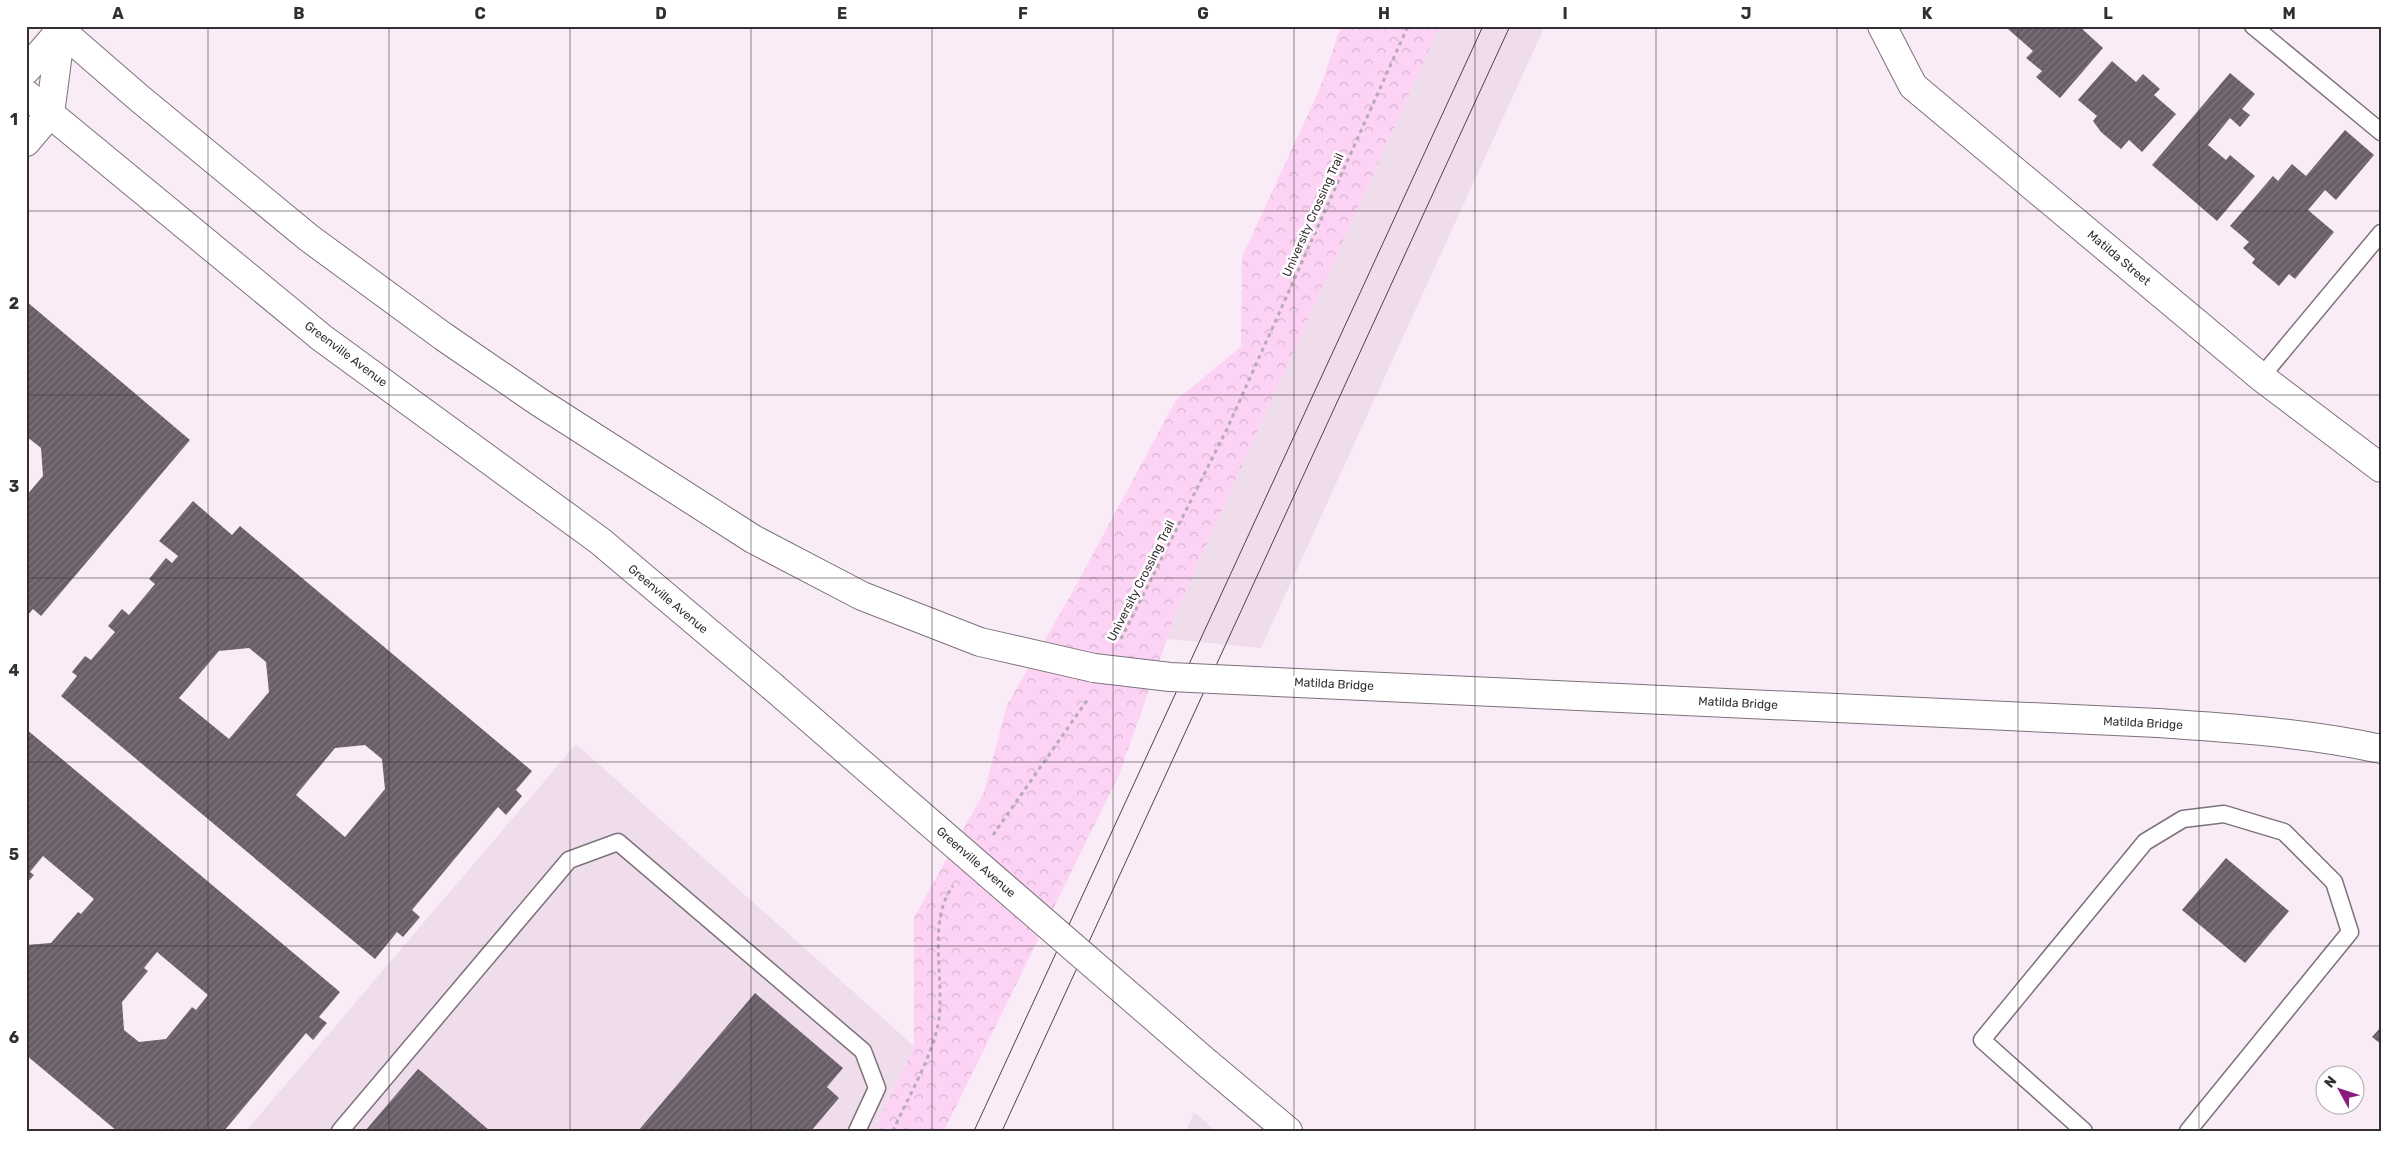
<svg xmlns="http://www.w3.org/2000/svg" width="2407" height="1157" font-family="Rubik,sans-serif">
  <style>
    .built { fill: #f0ddec }
    .park { fill: url(#park-crowns) }
    .building { fill: url(#building-hatch); fill-rule: evenodd }
    .lines { fill: none; stroke-linecap: round; stroke-linejoin: round }
    .service-casing { stroke: #7d727b; stroke-width: 19 }
    .minor-casing { stroke: #7d727b; stroke-width: 30 }
    .tertiary-casing { stroke: #7d727b; stroke-width: 30 }
    .secondary-casing { stroke: #7d727b; stroke-width: 30 }
    .path { stroke: #b6acb4; stroke-width: 3; stroke-dasharray: 4 4; stroke-linecap: butt }
    .service { stroke: #fff; stroke-width: 16 }
    .minor { stroke: #fff; stroke-width: 28 }
    .tertiary { stroke: #fff; stroke-width: 28 }
    .secondary { stroke: #fff; stroke-width: 28 }
    .tram { stroke: #4b454a; stroke-width: 1 }
    .secondary-bridge-casing { stroke: #7d727b; stroke-width: 30; stroke-linecap: butt }
    .secondary-bridge { stroke: #fff; stroke-width: 28 }
    .grid { fill: none; stroke: #332e32; stroke-width: 1; stroke-opacity: 0.55 }
    .labels { text-anchor: middle; dominant-baseline: central; stroke-width: 5; stroke-linejoin: round; paint-order: stroke }
    .street-label { font-size: 12px; fill: #332e32; stroke: #fff }
    .neatline { fill: none; stroke: #332e32; stroke-width: 2 }
    .grid-label { font-size: 16px; text-anchor: middle; font-weight: bold; fill: #332e32 }
  </style>
  <defs>
    <pattern id="park-crowns" width="20" height="18" patternUnits="userSpaceOnUse" patternTransform="scale(1.25)"><rect width="20" height="18" fill="#fcd3f4"/><path d="M2 6a3 3 0 1 1 6 0M12 15a3 3 0 1 1 6 0" fill="none" stroke="#d8b5d2"/></pattern>
    <pattern id="building-hatch" width="6" height="6" patternUnits="userSpaceOnUse" patternTransform="scale(1.25)"><rect width="6" height="6" fill="#695e67"/><path d="M-1 1l2-2M0 6l6-6M5 7l2-2" fill="none" stroke="#7f767e"/></pattern>
  </defs>
  <rect width="100%" height="100%" fill="#f9ecf6"/>
  <g class="built">
    <polygon points="1440,26 1545,26 1261,648 1167,639 1178,608"/>
    <polygon points="576,744 914,1046 874,1131 246,1131"/>
    <polygon points="1194,1112 1216,1131 1186,1131"/>
  </g>
  <polygon class="park" points="1341,26 1440,26 1178,608 1119,775 944,1131 874,1131 914,1046 914,918 984,792 1007,705 1073,591 1176,400 1241,347 1242,257 1320,88"/>
  <g class="building">
    <polygon points="2011,26 2079,26 2103,48 2060,98 2036,77 2042,71 2026,58 2033,51 2008,29"/>
    <polygon points="2112,61 2136,82 2143,74 2160,89 2154,95 2176,114 2142,152 2129,140 2121,149 2101,132 2093,121 2097,116 2078,100"/>
    <polygon points="2230,73 2255,94 2242,109 2250,115 2240,127 2230,118 2208,145 2226,160 2230,155 2255,176 2217,221 2152,165"/>
    <polygon points="2345,130 2374,155 2336,200 2325,190 2308,210 2334,232 2295,279 2289,274 2279,286 2252,263 2255,259 2243,248 2249,242 2230,226 2273,176 2278,181 2292,164 2306,176"/>
    <polygon points="26,301 190,440 41,616 33,609 26,617 26,496 43,476 41,448 26,436"/>
    <path d="M193,501L232,535L240,526L532,771L516,790L522,796L506,815L498,807L412,910L420,917L403,937L397,932L375,959L61,696L77,676L72,672L85,656L91,660L115,632L108,626L122,609L129,615L155,584L149,579L166,558L172,563L178,556L159,541ZM249,648L266,662L269,692L229,739L179,698L219,651ZM365,745L382,759L385,789L345,837L296,795L335,748Z"/>
    <path d="M26,729L340,992L319,1017L327,1023L313,1040L306,1033L224,1131H117L26,1055V945L51,943L78,912L81,914L94,899L43,856L30,872L34,875L26,884ZM157,952L208,995L196,1010L192,1007L166,1039L139,1042L124,1030L122,1002L148,971L144,968Z"/>
    <polygon points="2226,858 2289,911 2245,963 2182,910"/>
    <polygon points="755,993 843,1068 827,1087 839,1098 811,1131 638,1131"/>
    <polygon points="2381,1027 2381,1044 2372,1037"/>
    <polygon points="418,1069 422,1072 490,1131 365,1131"/>
  </g>
  <g class="lines">
    <defs>
      <g id="service">
        <polyline points="2253,26 2381,132"/>
        <polyline points="2261,377 2381,233"/>
        <polyline points="340,1131 569,860 618,842 863,1051 877,1088 857,1131"/>
        <polyline points="2084,1131 1982,1040 2145,842 2183,819 2224,814 2284,832 2334,882 2350,932 2188,1131"/>
      </g>
      <polyline id="minor" points="1882,26 1913,86 2261,377 2381,468"/>
      <g id="tertiary">
        <polyline points="26,70 61,30"/>
        <polyline points="26,142 50,114 61,30"/>
      </g>
      <g id="secondary">
        <polyline points="56,26 139,98 309,238 444,337 539,402 753,539 862,596 980,642 1094,668"/>
        <polyline points="26,94 322,338 600,541 772,686"/>
        <path d="M2158,723C2233,728 2307,733 2381,749"/>
        <polyline points="1207,1063 1288,1131"/>
      </g>
    </defs>
    <use href="#service" class="service-casing"/>
    <use href="#minor" class="minor-casing"/>
    <use href="#tertiary" class="tertiary-casing"/>
    <use href="#secondary" class="secondary-casing"/>
    <g class="path">
      <polyline points="1121,639 1227,429 1408,26"/>
      <polyline points="993,835 1088,699"/>
      <path d="M893,1131C908,1097 930,1061 938,1025C946,983 926,921 953,886"/>
    </g>
    <use href="#service" class="service"/>
    <use href="#minor" class="minor"/>
    <use href="#tertiary" class="tertiary"/>
    <use href="#secondary" class="secondary"/>
    <g class="tram">
      <polyline points="974,1131 1483,26"/>
      <polyline points="1002,1131 1510,26"/>
    </g>
    <defs>
      <g id="secondary-bridge">
        <polyline points="1094,668 1170,677 2158,723"/>
        <polyline points="772,686 1207,1063"/>
      </g>
    </defs>
    <use href="#secondary-bridge" class="secondary-bridge-casing"/>
    <use href="#secondary-bridge" class="secondary-bridge"/>
  </g>
  <path class="grid" d="M208,26V1131M389,26V1131M570,26V1131M751,26V1131M932,26V1131M1113,26V1131M1294,26V1131M1475,26V1131M1656,26V1131M1837,26V1131M2018,26V1131M2199,26V1131M26,211H2381M26,395H2381M26,578H2381M26,762H2381M26,946H2381"/>
  <g class="labels">
    <g class="street-label">
      <text transform="translate(1313 215) rotate(-66)">University Crossing Trail</text>
      <text transform="translate(2119 258) rotate(40)">Matilda Street</text>
      <text transform="translate(346 354) rotate(37)">Greenville Avenue</text>
      <text transform="translate(1141 581) rotate(-63)">University Crossing Trail</text>
      <text transform="translate(668 599) rotate(40)">Greenville Avenue</text>
      <text transform="translate(1334 684) rotate(3)">Matilda Bridge</text>
      <text transform="translate(1738 703) rotate(3)">Matilda Bridge</text>
      <text transform="translate(2143 723) rotate(3)">Matilda Bridge</text>
      <text transform="translate(976 862) rotate(41)">Greenville Avenue</text>
    </g>
  </g>
  <rect width="2407" height="1157" fill="none" stroke="#ffffff" stroke-width="55"/>
  <g transform="translate(2340 1090) rotate(310)"><circle r="24" fill="#ffffff" stroke="#adabad"/>
  <path d="M0-4L9 19L0 12L-9 19Z" fill="#8b1c7f"/>
  <text y="-8" font-size="14" font-weight="bold" text-anchor="middle" fill="#332e32">N</text>
  </g>
  <rect x="28" y="28" width="2352" height="1102" class="neatline"/>
  <g class="grid-label">
    <text x="118" y="19">A</text>
    <text x="299" y="19">B</text>
    <text x="480" y="19">C</text>
    <text x="661" y="19">D</text>
    <text x="842" y="19">E</text>
    <text x="1023" y="19">F</text>
    <text x="1203" y="19">G</text>
    <text x="1384" y="19">H</text>
    <text x="1565" y="19">I</text>
    <text x="1746" y="19">J</text>
    <text x="1927" y="19">K</text>
    <text x="2108" y="19">L</text>
    <text x="2289" y="19">M</text>
    <text x="14" y="125">1</text>
    <text x="14" y="309">2</text>
    <text x="14" y="492">3</text>
    <text x="14" y="676">4</text>
    <text x="14" y="860">5</text>
    <text x="14" y="1043">6</text>
  </g>
</svg>
